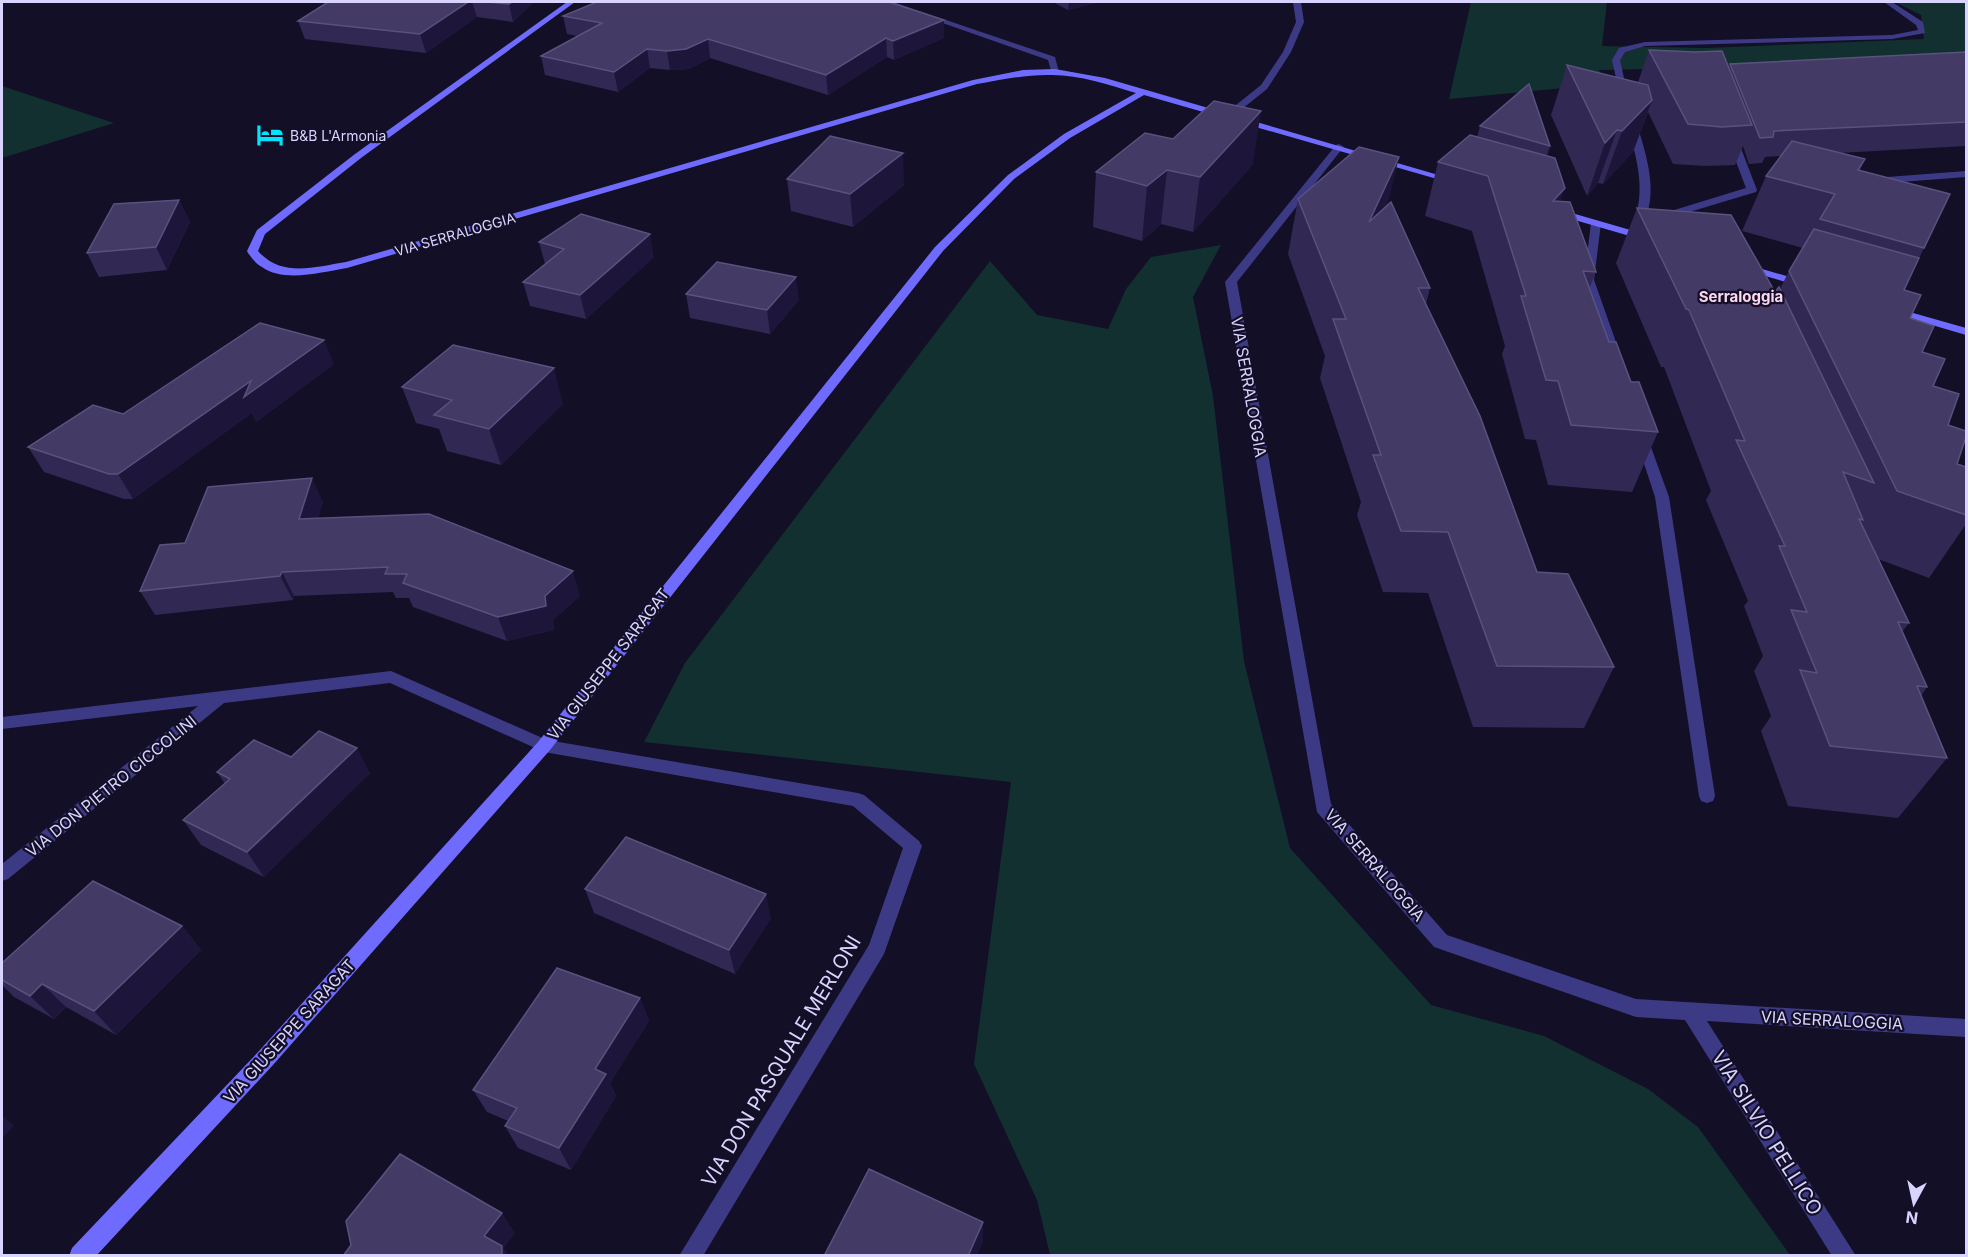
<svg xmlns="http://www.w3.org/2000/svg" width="1968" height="1257" font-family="Inter,sans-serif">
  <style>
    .green { fill: #12302f }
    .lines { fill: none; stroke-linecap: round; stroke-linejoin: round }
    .street { fill: #3d3a85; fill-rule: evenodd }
    .secondary { fill: #6f6bff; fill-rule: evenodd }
    .wall { fill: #312854 }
    .shaded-wall { fill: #1d163a }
    .building { fill: #433a66; stroke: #5a527e; stroke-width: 1.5 }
    .labels { text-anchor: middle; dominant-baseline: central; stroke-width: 4.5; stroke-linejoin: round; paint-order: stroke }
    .far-poi-label { font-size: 14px; fill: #d9d4ff; stroke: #130f26; text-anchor: start }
    .far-street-label { font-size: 14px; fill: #d9d4ff; stroke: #130f26 }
    .far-neighbourhood-label { font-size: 15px; font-weight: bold; fill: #ffd6f0; stroke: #130f26 }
    .street-label { font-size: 16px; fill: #d9d4ff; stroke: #130f26 }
    .near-street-label { font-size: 20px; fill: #d9d4ff; stroke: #130f26 }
  </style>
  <rect width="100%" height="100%" fill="#130f26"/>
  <g class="green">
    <polygon points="1471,2 1607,2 1602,46 1706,48 1924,39 1921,15 1895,2 1966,2 1966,63 1599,70 1606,84 1449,99"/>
    <polygon points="2,86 114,123 2,158"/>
    <polygon points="1221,245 1193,297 1213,396 1244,661 1290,848 1431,1005 1544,1036 1648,1089 1698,1127 1790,1255 1050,1255 1037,1200 974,1064 1011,782 644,742 685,663 990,261 1037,315 1108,329 1126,289 1151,257"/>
  </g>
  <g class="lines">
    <g class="street">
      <polygon points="883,2 893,2 1055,57 1059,72 1052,74 1048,60"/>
      <polygon points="1293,2 1301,2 1304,22 1291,52 1267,89 1232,117 1226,117 1226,113 1261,85 1283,52 1296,22"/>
      <polygon points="1884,2 1892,2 1923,22 1925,33 1892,39 1645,46 1625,52 1620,60 1628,96 1624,99 1620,96 1612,60 1619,48 1645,42 1892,35 1918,30 1916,25"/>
      <path d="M1632,121L1637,124C1647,158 1660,195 1641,228L1637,229L1632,226C1647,192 1637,159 1627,124Z"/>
      <polygon points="1732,135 1737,138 1757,190 1756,192 1666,219 1658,219 1658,215 1746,188 1727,138"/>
      <polygon points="1339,144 1344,147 1342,149 1237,282 1331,804 1447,935 1636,999 1966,1019 1966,1037 1707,1021 1856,1256 1832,1256 1685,1020 1636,1017 1434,947 1317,812 1225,282 1336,145"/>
      <polygon points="1966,171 1966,177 1874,184 1869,181 1874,178"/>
      <polygon points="1596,220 1601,223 1594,280 1622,359 1616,363 1610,359 1584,280 1591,223"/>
      <polygon points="1641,432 1647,436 1669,497 1715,796 1713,801 1707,803 1701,801 1699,796 1655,497 1635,436"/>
      <polygon points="391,671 547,740 858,793 864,795 919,841 922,846 884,954 703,1256 679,1256 869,945 903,848 853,806 544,752 390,683 224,703 8,879 2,881 2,864 198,706 2,729 2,717"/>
    </g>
    <g class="secondary">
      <path d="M567,2H575L361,158L265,234L258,251C282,278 314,267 346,262L973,80L1023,70L1055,69L1105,78L1459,181L1451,183L1144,95L1070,138L1014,179L943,251L550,750L273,1065L96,1256H69L72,1248L259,1051L538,742L935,247L1008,175L1064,134L1136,93C1109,85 1080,75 1052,75C1027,74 1002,80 977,84L347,268C322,272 284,283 262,267C256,264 252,258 248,253L247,251L257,230L355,154Z"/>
      <polygon points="1558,209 1651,236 1652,238 1647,241 1554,214 1554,210"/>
      <polygon points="1745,264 1807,282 1809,284 1803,287 1741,269 1741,265"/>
      <polygon points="1892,307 1966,328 1966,335 1888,312 1888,308"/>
    </g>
  </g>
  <g class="wall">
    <polygon points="328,2 534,2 513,22 477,17 426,53 305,39 298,21"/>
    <polygon points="1053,2 1100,2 1068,10"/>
    <polygon points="563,16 944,20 944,38 894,60 887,57 828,95 710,58 689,69 670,70 650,68 618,92 545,75 541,56 577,36 567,34"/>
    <polygon points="1649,50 1695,52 1729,67 1730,64 1966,52 1966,146 1839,153 1865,159 1859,171 1924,248 1904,290 1910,318 1948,425 1957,464 1966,467 1966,524 1929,578 1878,559 1909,623 1902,632 1927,687 1921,696 1947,758 1898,818 1788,806 1761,731 1771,716 1754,671 1763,656 1744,606 1748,601 1706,500 1711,491 1664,367 1661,367 1616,263 1637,208 1775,292 1780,289 1789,271 1803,248 1742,231 1766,176 1781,156 1765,157 1762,163 1749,164 1743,146 1735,165 1706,166 1673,164 1648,112 1633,152 1603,184 1598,183 1587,196 1551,115 1567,65 1638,82"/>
    <polygon points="1480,126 1550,146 1547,156 1561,202 1596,272 1589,289 1609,342 1658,432 1632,492 1548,485 1536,440 1525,439 1502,354 1505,346 1472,231 1425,216 1438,162 1477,137"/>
    <polygon points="1253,164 1193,232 1161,224 1142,241 1093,227 1096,172"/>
    <polygon points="787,179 904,185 853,227 791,211"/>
    <polygon points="1298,199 1387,206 1430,288 1426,304 1537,572 1614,667 1584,728 1473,727 1428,593 1383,592 1357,515 1361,502 1320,378 1325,356 1288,254"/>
    <polygon points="179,200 190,222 167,270 99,277 87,253"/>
    <polygon points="539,242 654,257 586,319 530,306 523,282 545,264"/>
    <polygon points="686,294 799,300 770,334 690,318"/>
    <polygon points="334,364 256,422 252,413 133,499 124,499 44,472 28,447 123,414"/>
    <polygon points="402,387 563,404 501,465 447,451 439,429 416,423"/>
    <polygon points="323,502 318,518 580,596 553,620 554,630 507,641 413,607 409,598 396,598 393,592 294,596 293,600 155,615 140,591 185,543"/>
    <polygon points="291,757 370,773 264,877 201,845 183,820 225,784 217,772"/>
    <polygon points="585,889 771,918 735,974 594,913"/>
    <polygon points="182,926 201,950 116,1035 66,1007 54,1019 14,997 2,985 2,963"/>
    <polygon points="640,998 649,1021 610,1083 616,1096 571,1170 518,1148 505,1126 508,1121 487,1112 473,1090"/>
  </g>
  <g class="shaded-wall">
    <polygon points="468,2 472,2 477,17 426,53 420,34"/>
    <polygon points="512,2 534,2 513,22 509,4"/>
    <polygon points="1069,2 1100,2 1068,10"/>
    <polygon points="944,20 944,38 894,60 893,41"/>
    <polygon points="886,38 887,57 828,95 826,75"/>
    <polygon points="708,39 710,58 689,69 670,70 667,51"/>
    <polygon points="647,49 650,68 618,92 614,72"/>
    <polygon points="1652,100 1633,152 1603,184 1622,131"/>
    <polygon points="1261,111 1253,164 1193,232 1200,177"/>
    <polygon points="1617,130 1598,183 1587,196 1605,143"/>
    <polygon points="903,153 904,185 853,227 850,194"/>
    <polygon points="1399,157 1386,211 1369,222"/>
    <polygon points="1167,170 1161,224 1142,241 1147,186"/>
    <polygon points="1565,188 1547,243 1553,201"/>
    <polygon points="179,200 190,222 167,270 156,247"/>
    <polygon points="650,234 654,257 586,319 580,295"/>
    <polygon points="796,277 799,300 770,334 767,310"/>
    <polygon points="324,340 334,364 256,422 252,413 133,499 118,474 251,381"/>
    <polygon points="554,368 563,404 501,465 489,429"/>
    <polygon points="312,478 323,502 311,543 299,519"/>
    <polygon points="573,571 580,596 553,620 554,630 507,641 498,617 545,596"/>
    <polygon points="282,572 294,596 293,600 280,576"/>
    <polygon points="357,748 370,773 264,877 247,852"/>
    <polygon points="766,894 771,918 735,974 729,950"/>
    <polygon points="182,926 201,950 116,1035 94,1011"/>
    <polygon points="42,984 66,1007 54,1019 30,996"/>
    <polygon points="640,998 649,1021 610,1083 616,1096 571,1170 559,1148 595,1069"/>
    <polygon points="2,1115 14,1126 2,1138"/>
    <polygon points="502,1213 515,1233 504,1248 509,1256 502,1256 484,1236"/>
    <polygon points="983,1222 983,1242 977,1256 968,1256"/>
  </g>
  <g class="building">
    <polygon points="328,2 468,2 420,34 298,21"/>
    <polygon points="488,2 512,2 509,4"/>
    <polygon points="597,2 889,2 944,20 893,41 886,38 826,75 708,39 686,49 667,51 647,49 614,72 541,56 602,23 563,16"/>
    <polygon points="1649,50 1695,52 1722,51 1752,125 1722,127 1688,124"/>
    <polygon points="1966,52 1966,122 1774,131 1773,137 1760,138 1730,64"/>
    <polygon points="1567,65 1648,85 1652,100 1622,131 1617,130 1605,143"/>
    <polygon points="1529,84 1550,146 1480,126"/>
    <polygon points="1214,101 1261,111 1200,177 1167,170 1147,186 1096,172 1145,133 1173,139"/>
    <polygon points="1470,135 1555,158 1565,188 1553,201 1570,202 1596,272 1583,271 1609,342 1616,342 1631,382 1639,382 1658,432 1571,425 1558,381 1546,380 1521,296 1526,296 1488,176 1438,162"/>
    <polygon points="830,136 903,153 850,194 787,179"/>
    <polygon points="1792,141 1865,159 1858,170 1950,194 1924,248 1820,219 1835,194 1766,176"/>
    <polygon points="1359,147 1399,157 1369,222 1391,202 1430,288 1418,288 1480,416 1537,572 1568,574 1614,667 1497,666 1448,532 1401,531 1373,455 1381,455 1333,319 1346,319 1298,199"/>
    <polygon points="179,200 156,247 87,253 114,204"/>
    <polygon points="1637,208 1731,215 1775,292 1779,287 1874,483 1843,472 1863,520 1859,519 1909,623 1898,622 1927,687 1917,686 1947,758 1830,746 1800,670 1817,673 1791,610 1807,612 1779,546 1785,546 1736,440 1745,441 1689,310 1686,309"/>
    <polygon points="581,214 650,234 580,295 523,282 564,249 539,242"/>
    <polygon points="1814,229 1919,258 1904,290 1921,295 1910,318 1934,326 1922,352 1945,359 1933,386 1959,394 1948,425 1966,431 1966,437 1957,464 1966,467 1966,515 1897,491 1789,271"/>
    <polygon points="717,262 796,277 767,310 686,294"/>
    <polygon points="260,323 324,340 244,397 251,381 118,474 109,474 28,447 93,405 123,414"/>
    <polygon points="453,345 554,368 489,429 434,415 452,400 402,387"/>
    <polygon points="312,478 299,519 429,514 573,571 545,596 546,606 498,617 403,583 407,574 385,574 388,567 282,572 280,576 140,591 160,545 185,543 208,487"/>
    <polygon points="319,731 357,748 247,852 183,820 230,779 217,772 254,740 291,757"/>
    <polygon points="626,837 766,894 729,950 585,889"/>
    <polygon points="93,881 182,926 94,1011 42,984 30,996 2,980 2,963"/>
    <polygon points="557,968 640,998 595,1069 606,1074 559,1148 505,1126 517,1108 473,1090"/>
    <polygon points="400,1154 502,1213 484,1236 502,1246 502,1256 343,1256 351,1245 346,1221"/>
    <polygon points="869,1169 983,1222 968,1256 824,1256"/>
  </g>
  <defs>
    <symbol id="hotel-bare" viewBox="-9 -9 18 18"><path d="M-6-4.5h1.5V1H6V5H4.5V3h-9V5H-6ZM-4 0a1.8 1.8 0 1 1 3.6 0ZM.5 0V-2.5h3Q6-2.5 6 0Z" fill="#00e5ff" stroke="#130f26" stroke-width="2.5" paint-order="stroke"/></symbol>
  </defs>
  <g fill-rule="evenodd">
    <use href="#hotel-bare" x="251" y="116" width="38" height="38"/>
  </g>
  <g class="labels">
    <g class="far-poi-label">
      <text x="290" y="135">B&amp;B L'Armonia</text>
    </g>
    <g class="far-street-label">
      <text transform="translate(455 234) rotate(-16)">VIA SERRALOGGIA</text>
    </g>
    <g class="far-neighbourhood-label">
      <text x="1741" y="296">Serraloggia</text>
    </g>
    <g class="street-label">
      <text transform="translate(1249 387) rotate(80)">VIA SERRALOGGIA</text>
      <text transform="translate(608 664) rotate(-52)">VIA GIUSEPPE SARAGAT</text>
      <text transform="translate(111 786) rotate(-39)">VIA DON PIETRO CICCOLINI</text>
      <text transform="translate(1375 865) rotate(49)">VIA SERRALOGGIA</text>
      <text transform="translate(1832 1020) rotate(3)">VIA SERRALOGGIA</text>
      <text transform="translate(289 1031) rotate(-48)">VIA GIUSEPPE SARAGAT</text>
    </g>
    <g class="near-street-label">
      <text transform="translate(781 1061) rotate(-59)">VIA DON PASQUALE MERLONI</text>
      <text transform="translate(1767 1133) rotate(58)">VIA SILVIO PELLICO</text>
    </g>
  </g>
  <rect width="1968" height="1257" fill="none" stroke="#d9d4ff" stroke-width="6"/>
  <g transform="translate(1914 1203) rotate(188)" stroke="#130f26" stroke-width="4.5" paint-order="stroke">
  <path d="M0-4.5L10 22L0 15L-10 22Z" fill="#d9d4ff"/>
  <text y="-9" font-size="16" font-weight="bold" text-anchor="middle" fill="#d9d4ff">N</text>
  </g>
</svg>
